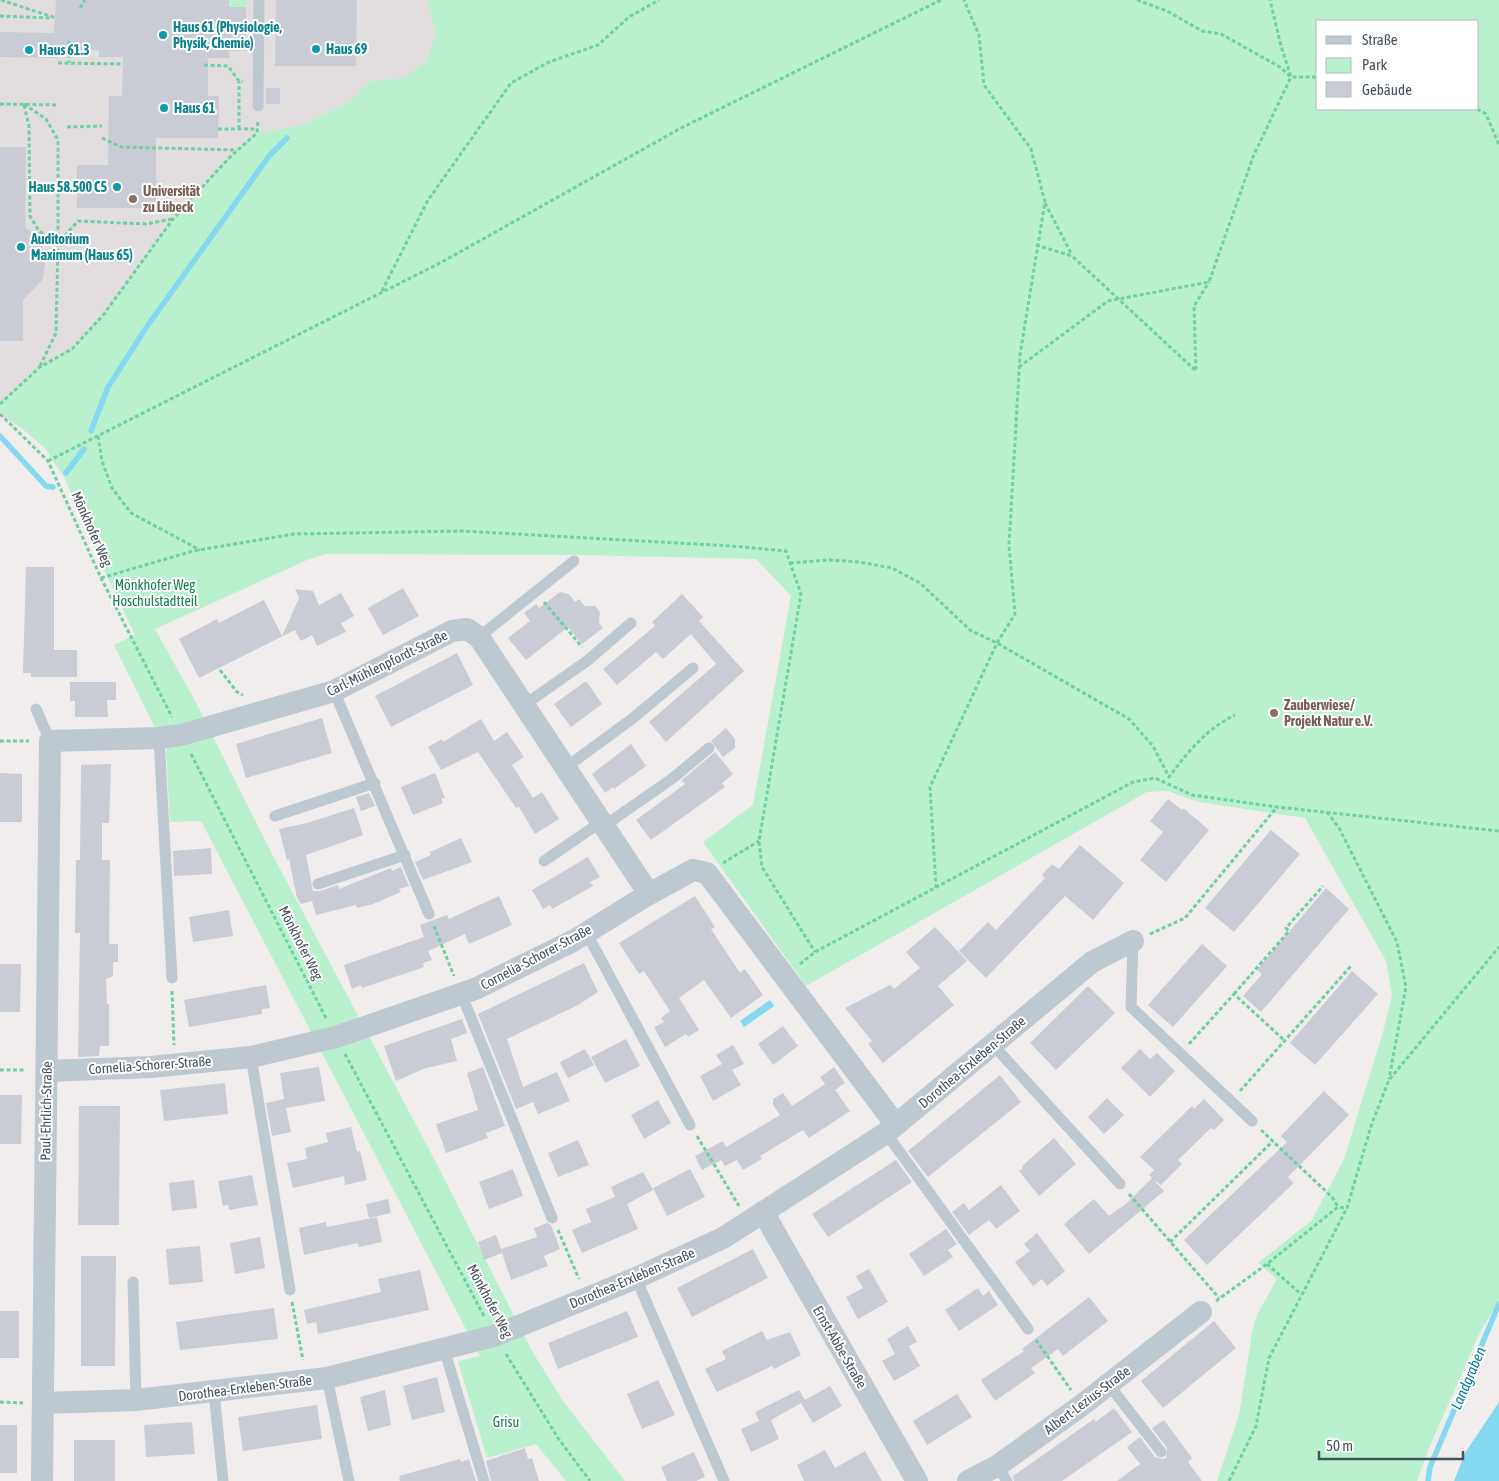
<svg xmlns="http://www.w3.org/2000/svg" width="1499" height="1481" font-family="'Asap Condensed',sans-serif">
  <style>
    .education { fill: #e2dedf }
    .green { fill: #b9f1cf; fill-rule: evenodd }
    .water { fill: #84d9f0 }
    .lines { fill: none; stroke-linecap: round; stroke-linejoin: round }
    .stream { stroke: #84d9f0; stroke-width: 5.5 }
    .building { fill: #c9ccd4 }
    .path { stroke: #6fd1a2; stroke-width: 3; stroke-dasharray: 4 2.5; stroke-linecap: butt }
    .lane { stroke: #bdc8d1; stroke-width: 11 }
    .street { stroke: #bdc8d1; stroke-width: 22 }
    .culture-dot { fill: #0f9aa8; stroke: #fff; stroke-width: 2 }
    .education-dot { fill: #8d6e63; stroke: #fff; stroke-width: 2 }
    .labels { text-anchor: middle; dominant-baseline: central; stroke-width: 4; stroke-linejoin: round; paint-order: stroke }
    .culture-label { font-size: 14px; font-weight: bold; fill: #0d838f; stroke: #fff; text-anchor: start }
    .education-label { font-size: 14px; font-weight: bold; fill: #785e54; stroke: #fff; text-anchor: start }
    .street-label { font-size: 14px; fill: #45515c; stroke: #fff }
    .park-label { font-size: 14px; fill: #12814b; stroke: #fff }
    .water-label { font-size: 15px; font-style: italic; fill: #067e9f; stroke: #fff }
  </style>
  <rect width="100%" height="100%" fill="#f1eded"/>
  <polygon class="education" points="0,0 427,0 436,33 427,60 404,78 370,81 352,100 303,125 25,430 0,415"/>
  <g class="green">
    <polygon points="229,0 247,0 246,7 229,7"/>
    <path d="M427,0H1499V1301L1481,1330L1429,1448L1417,1481H1217L1239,1415L1253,1327L1258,1313L1277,1279L1258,1263L1312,1220L1344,1159L1383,1032L1392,995L1386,961L1305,818L1199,802L1167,791L1147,792L806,986L703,842L753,805L791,596L756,559L575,555L326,554L307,560L155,629L193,697L273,856L430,1151L532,1351L563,1401L625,1481H566L536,1444L487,1458L458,1361L480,1356L201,821L170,822L166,750L114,645L135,635L105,572L65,479L45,448L0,410V404L40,367L72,349L104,314L173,219L229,158L257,133L303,125L352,100L370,81L404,78L427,60L436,33ZM1318,21H1478V109H1318Z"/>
  </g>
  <g class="water">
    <polygon points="770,1000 774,1006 744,1027 740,1021"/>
    <polygon points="1499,1402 1499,1481 1454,1481 1465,1453"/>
  </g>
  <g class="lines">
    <g class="stream">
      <polyline points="91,431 108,387 148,325 269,156 287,138"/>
      <polyline points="0,436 46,486 53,487"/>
      <polyline points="66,473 84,449"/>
      <polyline points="1428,1481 1430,1467 1499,1304"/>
    </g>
  </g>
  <g class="building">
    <polygon points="56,0 229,0 229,7 246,7 246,51 229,51 229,58 208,58 208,96 219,96 218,138 156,138 156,208 77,208 77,165 108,165 109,96 122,96 123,57 99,57 99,50 58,50 58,58 0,57 0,32 54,33"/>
    <polygon points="276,0 357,0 356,66 275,66"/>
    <rect x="266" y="88" width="14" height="16"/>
    <polygon points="0,147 26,147 25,227 37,237 46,257 43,279 23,300 23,341 0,341"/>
    <polygon points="26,567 54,567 54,650 77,650 77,677 31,677 31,673 23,673"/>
    <polygon points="403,588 419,616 383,635 368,608"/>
    <polygon points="295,589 313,591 319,605 341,593 354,616 341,623 346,632 317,646 312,635 301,641 295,630 199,678 179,639 217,619 219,623 264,600 282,636 299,598"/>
    <polygon points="560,592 569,594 575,602 579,599 585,606 595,606 600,612 599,623 603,628 582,644 568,627 526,660 508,638 530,621 524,613 536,604 539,608"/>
    <polygon points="682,594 703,617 699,621 744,671 666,742 649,722 716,664 691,634 663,659 656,652 617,685 603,669 655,626 652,622"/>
    <polygon points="457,653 473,685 391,727 375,696"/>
    <polygon points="586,681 602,704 571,727 554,704"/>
    <polygon points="70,682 116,682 116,700 107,700 108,717 75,717 75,701 70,701"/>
    <polygon points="322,718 332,753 246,778 236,744"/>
    <polygon points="481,719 494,741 507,732 524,757 512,765 533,798 542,792 559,819 535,834 519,807 516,808 478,752 441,770 428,747 442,739 443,742"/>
    <polygon points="726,728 735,739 735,748 723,757 711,741"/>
    <polygon points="631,744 646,766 614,789 613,787 605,793 592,774"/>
    <polygon points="715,752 733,774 722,783 725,787 651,840 636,820 685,784 682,780"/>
    <polygon points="111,764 109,823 102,823 102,860 110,860 109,944 118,944 118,962 113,962 113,976 106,979 107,1004 109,1004 109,1046 100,1046 99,1056 78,1057 80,933 75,933 76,860 80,860 81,765"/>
    <polygon points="0,773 22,774 22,822 0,822"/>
    <polygon points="435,773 445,798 441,799 443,803 413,815 401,787"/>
    <polygon points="369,793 375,806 361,811 356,797"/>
    <polygon points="1168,799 1182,810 1183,808 1209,830 1166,882 1140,860 1163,832 1150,821"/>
    <polygon points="354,808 363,835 306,855 313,891 320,891 338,885 339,889 391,868 392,871 401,867 409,886 399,889 401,892 373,904 357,908 356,905 316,915 312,901 301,904 297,898 289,859 287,860 279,829 307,823"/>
    <polygon points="1271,830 1300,854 1234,932 1205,908"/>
    <polygon points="461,838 472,862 423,880 415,862 431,855 430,852"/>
    <polygon points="1080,845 1124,883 1093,920 1065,896 986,978 959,951 988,922 996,930 1045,878 1042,875 1052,864 1059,869"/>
    <polygon points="211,848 212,874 174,876 173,851"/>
    <polygon points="588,857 600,877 590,882 593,886 552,909 550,905 543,909 532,890"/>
    <polygon points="1326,888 1349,909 1261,1012 1243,996 1262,974 1257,970"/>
    <polygon points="499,896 512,925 469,944 465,934 428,951 432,960 423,963 424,967 362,988 361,985 352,989 344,965 424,937 420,925 447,915 449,919"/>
    <polygon points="695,896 715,927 711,929 740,973 745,969 763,995 731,1018 704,980 679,998 699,1030 688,1037 686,1034 665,1047 654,1027 664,1022 661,1018 670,1011 644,971 639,974 619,943"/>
    <polygon points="229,910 233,936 193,942 189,917"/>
    <polygon points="935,927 967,961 938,986 954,1005 883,1063 868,1044 872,1041 845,1008 890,985 894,989 920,968 906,952"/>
    <polygon points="1202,944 1227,966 1173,1027 1148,1005"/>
    <polygon points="584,963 598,992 578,1005 507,1039 523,1087 557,1072 570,1101 538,1114 533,1102 516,1109 478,1014"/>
    <polygon points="0,964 21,964 20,1012 0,1012"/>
    <polygon points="1352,971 1378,994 1315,1065 1290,1043"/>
    <polygon points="266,985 270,1008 262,1009 262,1014 189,1027 184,1000"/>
    <polygon points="1088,986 1115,1013 1056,1070 1030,1043"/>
    <polygon points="462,1019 467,1033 451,1039 457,1061 426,1068 396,1081 384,1046"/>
    <polygon points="783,1026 798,1046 773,1065 758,1044"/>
    <polygon points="626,1039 640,1066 605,1083 591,1057"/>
    <polygon points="733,1045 744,1064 732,1070 741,1085 713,1101 700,1076 722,1064 716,1055"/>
    <polygon points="585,1049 594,1065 568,1078 560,1062"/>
    <polygon points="1140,1049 1150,1059 1157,1053 1175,1071 1150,1097 1121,1068"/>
    <polygon points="319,1067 325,1101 286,1108 291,1132 272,1136 266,1103 284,1099 280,1073"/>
    <polygon points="483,1067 505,1126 486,1133 488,1138 446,1153 436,1124 478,1110 467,1073"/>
    <polygon points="834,1067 845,1083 835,1090 850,1111 809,1138 803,1130 760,1156 762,1159 743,1170 737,1160 725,1166 721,1160 702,1170 695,1156 723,1141 726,1147 780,1115 773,1105 773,1099 783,1093 792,1106 825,1084 820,1077"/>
    <polygon points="1000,1075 1021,1102 928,1177 908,1151"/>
    <polygon points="225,1083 228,1114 164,1121 160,1090"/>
    <polygon points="1324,1091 1349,1115 1288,1177 1294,1183 1207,1265 1184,1240 1287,1142 1281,1136"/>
    <polygon points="0,1095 22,1095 21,1144 0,1144"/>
    <polygon points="1107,1098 1124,1115 1104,1134 1088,1117"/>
    <polygon points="1204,1099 1224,1120 1214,1130 1211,1128 1178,1160 1182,1164 1161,1185 1154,1180 1164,1191 1089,1254 1064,1224 1094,1199 1109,1216 1127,1203 1152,1178 1149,1175 1154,1170 1140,1157 1192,1106 1194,1109"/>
    <polygon points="658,1100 671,1123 644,1139 631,1115"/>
    <polygon points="79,1106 120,1106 119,1225 78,1225"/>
    <polygon points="351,1127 357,1152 360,1151 367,1180 345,1185 344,1176 293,1188 287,1163 307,1159 305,1148 328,1142 326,1133"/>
    <polygon points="1054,1138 1076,1164 1039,1196 1019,1171 1023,1168 1022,1166"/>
    <polygon points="578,1140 589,1165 558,1177 548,1153"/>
    <polygon points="896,1160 912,1182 828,1237 812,1214"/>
    <polygon points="513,1169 523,1196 489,1209 479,1182"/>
    <polygon points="690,1169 705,1197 667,1216 653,1188"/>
    <polygon points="643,1172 653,1190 627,1204 638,1229 582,1253 572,1230 591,1222 586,1209 615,1197 611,1187"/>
    <polygon points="252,1175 258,1205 229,1210 228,1205 223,1206 218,1181"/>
    <polygon points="194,1180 197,1208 172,1211 169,1183"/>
    <polygon points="1001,1185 1020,1211 996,1229 989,1220 969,1235 952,1212 964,1203 969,1210"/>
    <polygon points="388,1199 391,1213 369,1218 366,1204"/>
    <polygon points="377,1217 382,1242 359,1247 358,1243 304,1255 299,1228 326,1222 327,1227"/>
    <polygon points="547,1223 551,1225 560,1249 544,1256 548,1266 511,1280 502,1253 484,1260 478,1242 496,1235 501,1249 537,1237 534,1228"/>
    <polygon points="946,1229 957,1244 948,1250 953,1257 924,1276 909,1254"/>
    <polygon points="1037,1233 1065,1271 1047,1286 1042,1279 1033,1286 1015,1262 1030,1251 1024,1244"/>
    <polygon points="260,1237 265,1268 235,1274 230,1243"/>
    <polygon points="200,1246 203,1282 169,1285 166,1249"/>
    <polygon points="753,1249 768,1278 692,1317 677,1288"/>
    <polygon points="81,1256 116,1256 115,1366 81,1366"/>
    <polygon points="869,1269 888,1302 858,1319 846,1297 863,1288 856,1276"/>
    <polygon points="420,1270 429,1310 318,1334 316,1322 307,1324 304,1310 381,1292 378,1279"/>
    <polygon points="978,1288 983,1296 989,1291 998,1305 959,1331 945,1310"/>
    <polygon points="1089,1297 1108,1321 1063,1356 1058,1349 1031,1368 1035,1373 995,1401 981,1380 1024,1351 1022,1349"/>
    <polygon points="274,1308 278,1339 180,1350 176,1322"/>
    <rect x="0" y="1311" width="19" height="47"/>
    <polygon points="627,1311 638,1337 558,1369 548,1343"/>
    <polygon points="1214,1321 1236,1348 1163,1408 1141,1381"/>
    <polygon points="908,1326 917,1342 909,1346 920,1366 894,1381 882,1361 895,1354 887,1339"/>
    <polygon points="762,1331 767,1340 790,1332 801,1355 774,1369 772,1366 717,1392 705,1369 726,1359 722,1351"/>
    <polygon points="437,1377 445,1412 412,1420 403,1386"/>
    <polygon points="658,1380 675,1415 642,1429 627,1394"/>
    <polygon points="830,1386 842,1406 813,1423 801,1403 771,1420 779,1439 751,1452 741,1429 759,1421 755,1412 799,1390 805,1400"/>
    <polygon points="385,1390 391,1425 368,1431 360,1397"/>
    <polygon points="957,1394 972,1417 927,1445 913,1421"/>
    <polygon points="317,1405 322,1439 243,1451 238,1417"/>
    <polygon points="1114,1408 1132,1432 1062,1481 1014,1481 1013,1476 1094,1419 1096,1422"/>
    <polygon points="1164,1420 1192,1458 1188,1462 1202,1481 1117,1481 1140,1464 1127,1447 1140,1437 1155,1457 1162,1459 1166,1458 1167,1448 1152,1428"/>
    <polygon points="192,1422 195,1454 146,1457 144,1425"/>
    <rect x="0" y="1425" width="17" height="48"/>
    <rect x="74" y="1440" width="41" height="41"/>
    <polygon points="525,1448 528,1459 532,1458 539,1481 491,1481 486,1461"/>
    <polygon points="825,1450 835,1468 865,1451 882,1481 804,1481 797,1465"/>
    <polygon points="694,1452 705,1477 696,1481 667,1481 661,1467"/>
    <polygon points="460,1459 461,1462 469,1459 476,1481 400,1481 399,1476"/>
  </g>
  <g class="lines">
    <g class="path">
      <polyline points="1,0 56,18"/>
      <polyline points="1137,0 1167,11 1202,31 1221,34 1280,67 1291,77 1318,77"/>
      <polyline points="80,8 85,0"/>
      <polyline points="0,16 51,18"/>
      <polyline points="69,41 69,63"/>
      <polyline points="58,63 123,64"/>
      <polyline points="204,65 228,66 239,81 243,81"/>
      <polyline points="0,104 58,105"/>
      <polyline points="24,104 46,119 58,140 58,243"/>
      <polyline points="24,105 29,126 30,216 39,231 57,243"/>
      <polyline points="1477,109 1486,114 1499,145"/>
      <polyline points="67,127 102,126"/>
      <polyline points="218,129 257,129"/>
      <polyline points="239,129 239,81"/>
      <polyline points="102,138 121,147 237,150"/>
      <polyline points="1045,203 1072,255"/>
      <polyline points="1036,245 1072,256 1196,371 1194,306 1209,282"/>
      <polyline points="382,291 428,200 511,83 549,62 598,45 629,17 659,0"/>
      <polyline points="40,366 56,333 58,243 78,221 146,224 172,219"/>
      <polyline points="1019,367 1108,301 1209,282 1253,157 1291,77 1281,46 1270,0"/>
      <polyline points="0,404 40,367 72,349 104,314 173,219 229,158 257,133 258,120"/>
      <polyline points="0,414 48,461 101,578 172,717"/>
      <polyline points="98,436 102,461 112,488 131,513 200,550"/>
      <polyline points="48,461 442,262 681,128 941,0"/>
      <path d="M790,563L830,560L859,562L892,568L920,583L970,630L997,643L1129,719L1153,746L1169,777C1188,752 1206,729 1235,715"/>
      <polyline points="101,578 193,551 294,534 462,531 732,546 786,551 801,594 759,841 762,867 815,952"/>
      <polyline points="544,602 582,647"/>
      <polyline points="220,670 237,692 243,695"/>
      <polyline points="0,741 29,741"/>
      <polyline points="191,754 327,1020"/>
      <polyline points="1327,812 1339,828 1397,942 1406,987 1389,1079"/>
      <polyline points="723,863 759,841"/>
      <polyline points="936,888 930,787 997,643 1015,614 1009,545 1020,355 1045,202 1031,149 984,85 979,35 964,0"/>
      <polyline points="434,926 454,976"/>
      <polyline points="1150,934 1185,918 1277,807"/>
      <polyline points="800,964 815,952 1133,782 1155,778 1192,795 1277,807 1499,831"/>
      <polyline points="172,991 174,1045"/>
      <polyline points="1234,994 1289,931 1286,928 1323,886"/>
      <polyline points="1189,1044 1234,994 1285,1041"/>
      <polyline points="345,1054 485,1318"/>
      <polyline points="0,1070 26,1070"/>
      <polyline points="1240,1091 1351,966"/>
      <polyline points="1261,1130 1333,1198 1338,1207"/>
      <polyline points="697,1136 739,1206"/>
      <polyline points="1129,1194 1219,1298"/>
      <polyline points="558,1230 579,1279"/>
      <polyline points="1170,1242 1273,1141"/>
      <polyline points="1267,1264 1301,1294"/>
      <polyline points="1216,1301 1267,1264 1338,1207 1347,1208"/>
      <polyline points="292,1302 303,1360"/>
      <polyline points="1036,1340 1071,1390"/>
      <polyline points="506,1354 558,1438 590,1481"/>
      <polyline points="0,1402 23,1403"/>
      <polyline points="1229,1481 1256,1426 1269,1358 1347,1208 1372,1123 1389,1080 1499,947"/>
    </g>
    <g class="lane">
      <polyline points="258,106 259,0"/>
      <polyline points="479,637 574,561"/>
      <polyline points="334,691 429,914"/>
      <polyline points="524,705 587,661 631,623"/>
      <polyline points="36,709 50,741"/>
      <polyline points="159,738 172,978"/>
      <polyline points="565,768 632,719 693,668"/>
      <polyline points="275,816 375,783"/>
      <polyline points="604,826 673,778 709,748"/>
      <polyline points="544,861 601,822"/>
      <polyline points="318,884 405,855"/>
      <polyline points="586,932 690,1125"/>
      <polyline points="1133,941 1131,1007 1252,1121"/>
      <polyline points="461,993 552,1218"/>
      <polyline points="993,1045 1120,1184"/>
      <polyline points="251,1057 290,1290"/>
      <polyline points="886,1133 1028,1329"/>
      <polyline points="636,1278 724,1481"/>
      <polyline points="133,1282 136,1400"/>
      <polyline points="444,1349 484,1481"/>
      <polyline points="327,1378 349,1481"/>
      <polyline points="1109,1385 1161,1452"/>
      <polyline points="214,1392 223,1481"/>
      <polyline points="997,1466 1007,1481"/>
    </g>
    <g class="street">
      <polyline points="47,1071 151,1067 251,1057 336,1037 475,989 573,941 649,894 693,870 707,873 896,1125"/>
      <polyline points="763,1212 917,1481"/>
      <polyline points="43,1403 136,1400 327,1378 494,1336 636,1278 723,1238 886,1133 1092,962 1133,941"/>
      <polyline points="42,1481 50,741 159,738 181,735 334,691 452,631 467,629 479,637 649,894"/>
      <polyline points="968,1481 997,1466 1082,1405 1201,1312"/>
    </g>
  </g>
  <g class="culture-dot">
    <circle cx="163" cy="35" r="5"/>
    <circle cx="316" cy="49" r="5"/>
    <circle cx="29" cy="50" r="5"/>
    <circle cx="164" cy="108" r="5"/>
    <circle cx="117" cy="187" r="5"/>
    <circle cx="21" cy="247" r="5"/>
  </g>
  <g class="education-dot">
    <circle cx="133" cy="199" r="5"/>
    <circle cx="1274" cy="713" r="5"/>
  </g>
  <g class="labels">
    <g class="culture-label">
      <text x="173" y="27">Haus 61 (Physiologie,<tspan x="173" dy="16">Physik, Chemie)</tspan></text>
      <text x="326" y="49">Haus 69</text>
      <text x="39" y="50">Haus 61.3</text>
      <text x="174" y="108">Haus 61</text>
      <text x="107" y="187" text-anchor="end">Haus 58.500 C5</text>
      <text x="31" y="239">Auditorium<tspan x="31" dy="16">Maximum (Haus 65)</tspan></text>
    </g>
    <g class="education-label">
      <text x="143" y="191">Universität<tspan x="143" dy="16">zu Lübeck</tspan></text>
      <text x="1284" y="705">Zauberwiese/<tspan x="1284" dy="16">Projekt Natur e.V.</tspan></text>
    </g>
    <g class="street-label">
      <text transform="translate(92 529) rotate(66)">Mönkhofer Weg</text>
      <text transform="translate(387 663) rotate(-26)">Carl-Mühlenpfordt-Straße</text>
      <text transform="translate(301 943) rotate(63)">Mönkhofer Weg</text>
      <text transform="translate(536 957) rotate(-28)">Cornelia-Schorer-Straße</text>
      <text transform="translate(972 1062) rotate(-40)">Dorothea-Erxleben-Straße</text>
      <text transform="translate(150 1065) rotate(-4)">Cornelia-Schorer-Straße</text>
      <text transform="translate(46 1111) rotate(-89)">Paul-Ehrlich-Straße</text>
      <text transform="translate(632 1278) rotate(-23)">Dorothea-Erxleben-Straße</text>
      <text transform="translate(490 1301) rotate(62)">Mönkhofer Weg</text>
      <text transform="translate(840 1347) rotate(60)">Ernst-Abbe-Straße</text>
      <text transform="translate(245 1388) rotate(-7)">Dorothea-Erxleben-Straße</text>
      <text transform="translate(1087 1400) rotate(-37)">Albert-Lezius-Straße</text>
    </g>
    <g class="park-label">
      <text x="155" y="585">Mönkhofer Weg<tspan x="155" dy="16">Hoschulstadtteil</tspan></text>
      <text x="506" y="1422">Grisu</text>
    </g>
    <g class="water-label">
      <text transform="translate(1468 1378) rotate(-67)">Landgraben</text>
    </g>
  </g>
  <rect x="1316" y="20" width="162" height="90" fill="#ffffff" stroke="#b5b9be"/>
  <rect x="1326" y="36" width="25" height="8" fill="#bdc8d1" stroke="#b5b9be"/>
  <text x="1362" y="45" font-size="15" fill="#45515c">Straße</text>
  <rect x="1326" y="58" width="25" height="15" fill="#b9f1cf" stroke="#b5b9be"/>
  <text x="1362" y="70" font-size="15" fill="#45515c">Park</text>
  <rect x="1326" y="82" width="25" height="15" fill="#c9ccd4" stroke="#b5b9be"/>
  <text x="1362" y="95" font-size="15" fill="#45515c">Gebäude</text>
  <path d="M1319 1451v8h144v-8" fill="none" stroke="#45515c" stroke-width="2.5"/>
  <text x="1326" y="1451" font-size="15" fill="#45515c" stroke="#ffffff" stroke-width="4" paint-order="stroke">50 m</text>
</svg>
